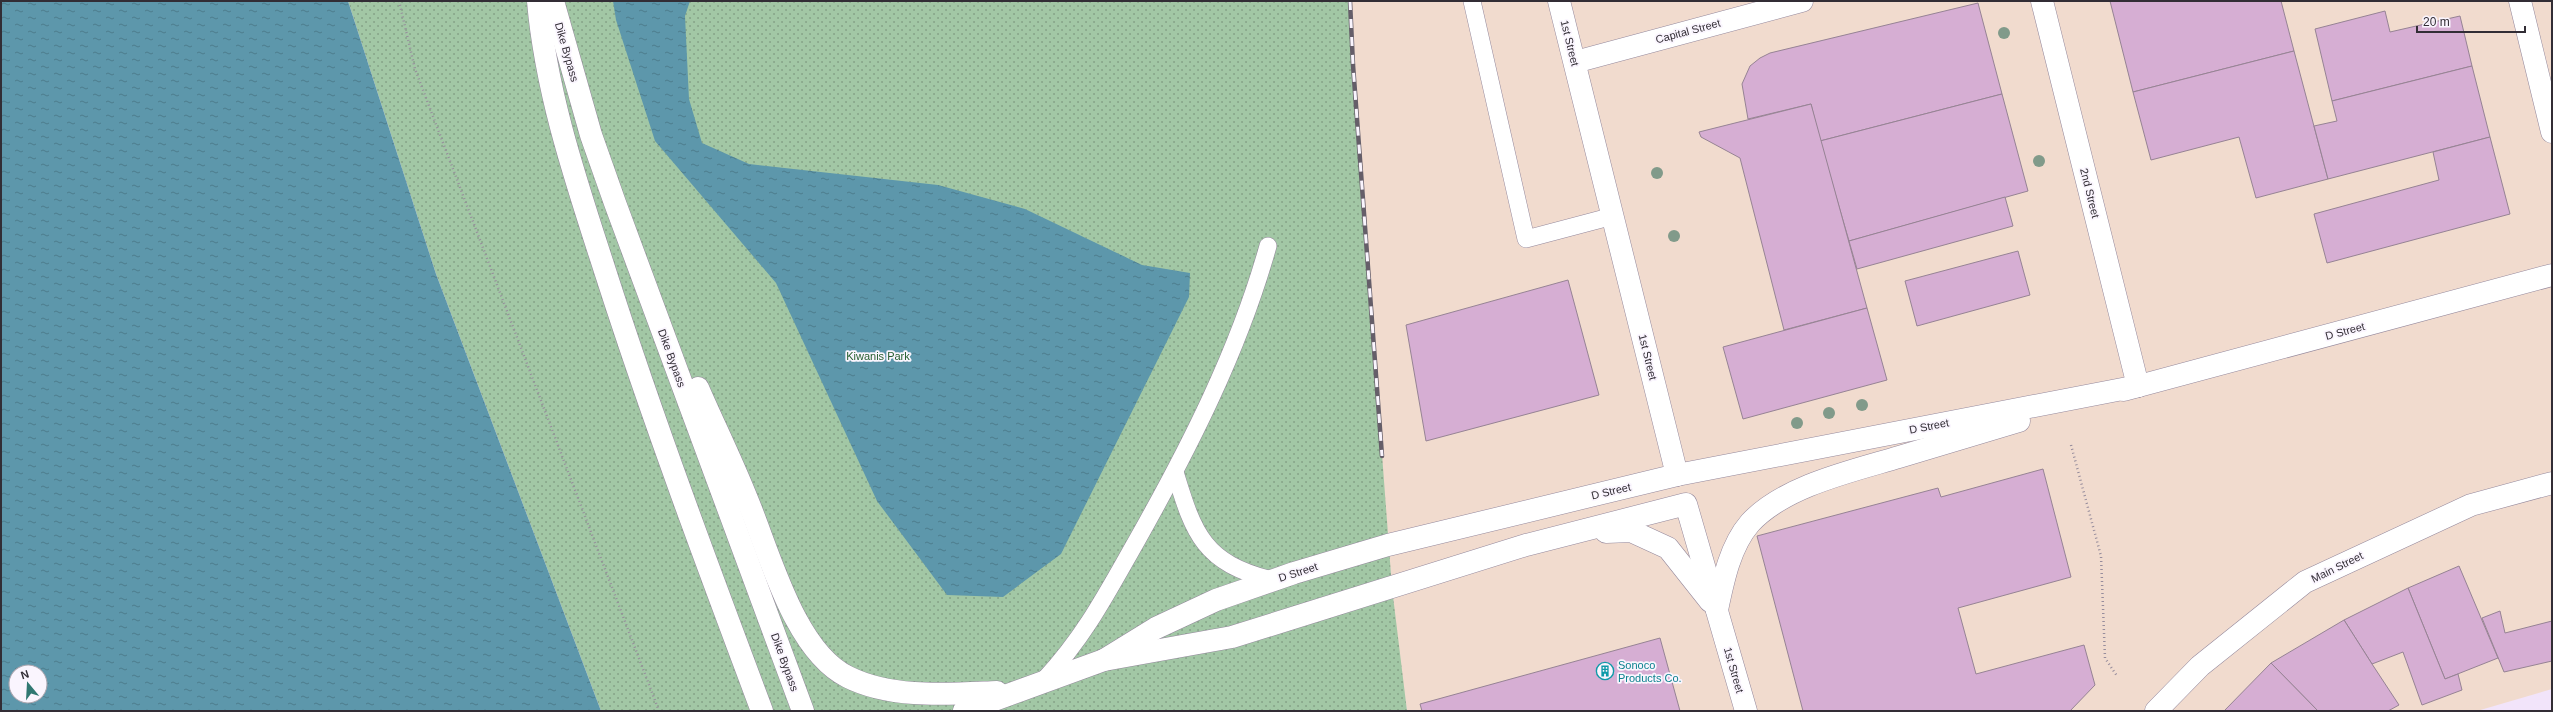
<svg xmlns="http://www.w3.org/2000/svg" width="2553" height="712" font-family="Helvetica,sans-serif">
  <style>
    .commercial { fill: #f1dbce }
    .park { fill: url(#park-dots) }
    .water { fill: url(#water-ripples); fill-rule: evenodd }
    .building { fill: #d6aed3; stroke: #968394 }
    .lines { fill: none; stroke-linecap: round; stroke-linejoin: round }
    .lane-casing { stroke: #94889c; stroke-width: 18 }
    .street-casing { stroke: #94889c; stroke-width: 23 }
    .secondary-casing { stroke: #94889c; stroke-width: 23 }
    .highway-casing { stroke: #94889c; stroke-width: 23 }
    .path { stroke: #978d9c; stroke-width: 2.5; stroke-dasharray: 1 3; stroke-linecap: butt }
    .lane { stroke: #fff; stroke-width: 17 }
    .street { stroke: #fff; stroke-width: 22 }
    .secondary { stroke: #fff; stroke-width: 22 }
    .highway { stroke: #fff; stroke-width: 22 }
    .rail-casing { stroke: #655e69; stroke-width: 4.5 }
    .rail { stroke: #faf5fe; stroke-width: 3; stroke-dasharray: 9; stroke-linecap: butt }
    .tree { fill: #819a8a }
    .labels { text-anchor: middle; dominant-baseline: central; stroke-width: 3.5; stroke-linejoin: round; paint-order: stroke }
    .street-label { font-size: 11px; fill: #322d35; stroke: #faf5fe }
    .park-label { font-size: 11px; fill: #255e2e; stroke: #faf5fe }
    .culture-label { font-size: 11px; fill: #0d838f; stroke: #faf5fe; text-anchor: start }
  </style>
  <defs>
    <pattern id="park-dots" width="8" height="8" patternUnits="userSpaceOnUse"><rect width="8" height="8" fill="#a2c7a5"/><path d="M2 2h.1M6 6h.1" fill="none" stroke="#85a287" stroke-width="1.8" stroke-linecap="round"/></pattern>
    <pattern id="water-ripples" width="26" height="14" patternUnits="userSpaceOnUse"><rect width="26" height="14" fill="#5d97ab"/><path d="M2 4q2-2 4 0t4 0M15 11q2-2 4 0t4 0" fill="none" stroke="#4d7c8c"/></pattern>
  </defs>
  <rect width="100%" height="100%" fill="#f2e4fa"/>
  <polygon class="commercial" points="1350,1 2552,1 2552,689 2477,711 1407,711 1399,661 1388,545 1353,65"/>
  <polygon class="park" points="348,1 1350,1 1353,65 1392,588 1407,711 601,711 436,274"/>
  <g class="water">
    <path d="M1,1H348L436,274L601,711H1ZM16,672H40V696H16Z"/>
    <polygon points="613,1 690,1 685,16 689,99 702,143 749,164 938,185 1025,209 1142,265 1190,273 1189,297 1061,554 1003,597 947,595 877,501 776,283 655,141 616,20"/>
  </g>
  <g class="building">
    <polygon points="2110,1 2281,1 2294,51 2133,92"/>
    <polygon points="1978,3 2002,94 1820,141 1811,104 1748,119 1742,84 1750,66 1760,58 1770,53"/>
    <polygon points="2385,11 2390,32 2460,16 2472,66 2332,101 2315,29"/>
    <polygon points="2294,51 2328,179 2256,198 2239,137 2151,160 2133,92"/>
    <polygon points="2472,66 2490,137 2328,179 2314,126 2337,121 2332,101"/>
    <polygon points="2002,94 2028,191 1849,241 1820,141"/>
    <polygon points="1811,104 1867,308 1784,330 1740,158 1701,137 1699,132"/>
    <polygon points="2490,137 2510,214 2327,263 2314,214 2439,180 2433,152"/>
    <polygon points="2005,197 2013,226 1857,269 1849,241"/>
    <polygon points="2018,251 2030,295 1917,326 1905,281"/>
    <polygon points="1568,280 1599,395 1426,441 1406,325"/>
    <polygon points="1867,308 1887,380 1743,419 1723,347"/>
    <polygon points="2043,469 2071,577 1958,608 1976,674 2084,645 2095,685 2070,711 1803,711 1757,536 1938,488 1941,497"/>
    <polygon points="2459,566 2498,658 2445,679 2408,588"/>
    <polygon points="2408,588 2445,679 2458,674 2462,690 2422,705 2403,652 2372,664 2344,620"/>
    <polygon points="2500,611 2505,633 2552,621 2552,661 2504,672 2482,618"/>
    <polygon points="2344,620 2372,664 2399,705 2388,711 2318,711 2271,663"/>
    <polygon points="1660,638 1680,711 1422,711 1420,704"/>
    <polygon points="2271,663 2318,711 2224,711"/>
  </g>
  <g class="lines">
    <defs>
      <g id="lane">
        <polyline points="1472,1 1526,239 1613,216"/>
        <path d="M1175,472C1194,535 1204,563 1272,580"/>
        <path d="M1044,680C1085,636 1107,593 1136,542C1189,448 1239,350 1268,246"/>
      </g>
      <g id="street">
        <polyline points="1559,1 1677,475"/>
        <polyline points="2042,1 2138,386"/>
        <polyline points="2520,1 2552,132"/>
        <polyline points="1575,62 1802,1"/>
      </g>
      <g id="secondary">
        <polyline points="2124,390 2552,275"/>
        <path d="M1717,610C1723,581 1730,546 1750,523C1784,486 1852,471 1899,457C1939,445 1979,433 2019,421"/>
        <polyline points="1104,660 1156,628 1216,600 1294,573 1388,545 1677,475 2138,386"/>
        <polyline points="2156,711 2200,666 2305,582 2471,505 2552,483"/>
      </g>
      <g id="highway">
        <path d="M538,1C546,95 578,187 607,277C654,423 708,567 762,711"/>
        <polyline points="553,1 591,135 615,203 803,711"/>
        <path d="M698,388C714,425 732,461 747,499C769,551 794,651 848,677C892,699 949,694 997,692"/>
        <polyline points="1606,532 1631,531 1668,548 1710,601"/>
        <polyline points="964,711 1104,660 1232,637 1526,545 1686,504 1746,711"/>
      </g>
    </defs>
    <use href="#lane" class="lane-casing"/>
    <use href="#street" class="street-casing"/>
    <use href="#secondary" class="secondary-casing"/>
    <use href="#highway" class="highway-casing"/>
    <g class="path">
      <polyline points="399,1 415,69 659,711"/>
      <polyline points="2071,445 2101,556 2105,658 2117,676"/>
    </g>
    <use href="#lane" class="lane"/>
    <use href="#street" class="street"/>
    <use href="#secondary" class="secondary"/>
    <use href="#highway" class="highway"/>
    <defs>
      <polyline id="rail" points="1350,1 1353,65 1382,456"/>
    </defs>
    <use href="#rail" class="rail-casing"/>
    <use href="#rail" class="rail"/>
  </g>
  <g class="tree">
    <circle cx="2004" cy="33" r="6"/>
    <circle cx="2039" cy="161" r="6"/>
    <circle cx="1657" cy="173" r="6"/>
    <circle cx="1674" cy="236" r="6"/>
    <circle cx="1862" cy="405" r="6"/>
    <circle cx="1829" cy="413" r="6"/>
    <circle cx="1797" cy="423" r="6"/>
  </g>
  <defs>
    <symbol id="building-ring" viewBox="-11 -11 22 22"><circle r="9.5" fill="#faf5fe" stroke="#0f9aa8" stroke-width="1.5"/><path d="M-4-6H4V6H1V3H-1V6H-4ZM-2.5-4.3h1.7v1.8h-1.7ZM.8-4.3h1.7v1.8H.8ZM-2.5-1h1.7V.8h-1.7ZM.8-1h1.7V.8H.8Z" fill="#0f9aa8"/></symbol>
  </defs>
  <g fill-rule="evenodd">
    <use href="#building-ring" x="1595" y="661" width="20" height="20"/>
  </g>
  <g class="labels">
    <g class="street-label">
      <text transform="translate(1688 31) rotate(-15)">Capital Street</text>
      <text transform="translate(1570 43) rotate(76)">1st Street</text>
      <text transform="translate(567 52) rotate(74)">Dike Bypass</text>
      <text transform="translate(2090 193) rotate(76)">2nd Street</text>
      <text transform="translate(2345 331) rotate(-15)">D Street</text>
      <text transform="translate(1648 357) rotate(76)">1st Street</text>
      <text transform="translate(672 358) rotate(70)">Dike Bypass</text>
      <text transform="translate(1929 426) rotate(-11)">D Street</text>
      <text transform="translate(1611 491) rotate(-13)">D Street</text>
      <text transform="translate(2337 567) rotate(-26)">Main Street</text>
      <text transform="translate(1298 572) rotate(-18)">D Street</text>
      <text transform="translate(785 662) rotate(70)">Dike Bypass</text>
      <text transform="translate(1734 670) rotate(74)">1st Street</text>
    </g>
    <g class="park-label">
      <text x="878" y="356">Kiwanis Park</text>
    </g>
    <g class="culture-label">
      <text x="1618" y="665">Sonoco<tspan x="1618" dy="13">Products Co.</tspan></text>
    </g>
  </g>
  <rect width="2553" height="712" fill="none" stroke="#322d35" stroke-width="4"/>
  <g transform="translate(28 684) rotate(342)"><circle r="19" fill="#faf5fe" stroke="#aaa5ae"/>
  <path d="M0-3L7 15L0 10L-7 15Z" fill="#307872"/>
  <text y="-6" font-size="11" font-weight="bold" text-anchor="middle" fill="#322d35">N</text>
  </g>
  <path d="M2417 26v6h108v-6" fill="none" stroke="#322d35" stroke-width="2"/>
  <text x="2423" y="26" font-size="12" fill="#322d35" stroke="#faf5fe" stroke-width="3" paint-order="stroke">20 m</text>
</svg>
